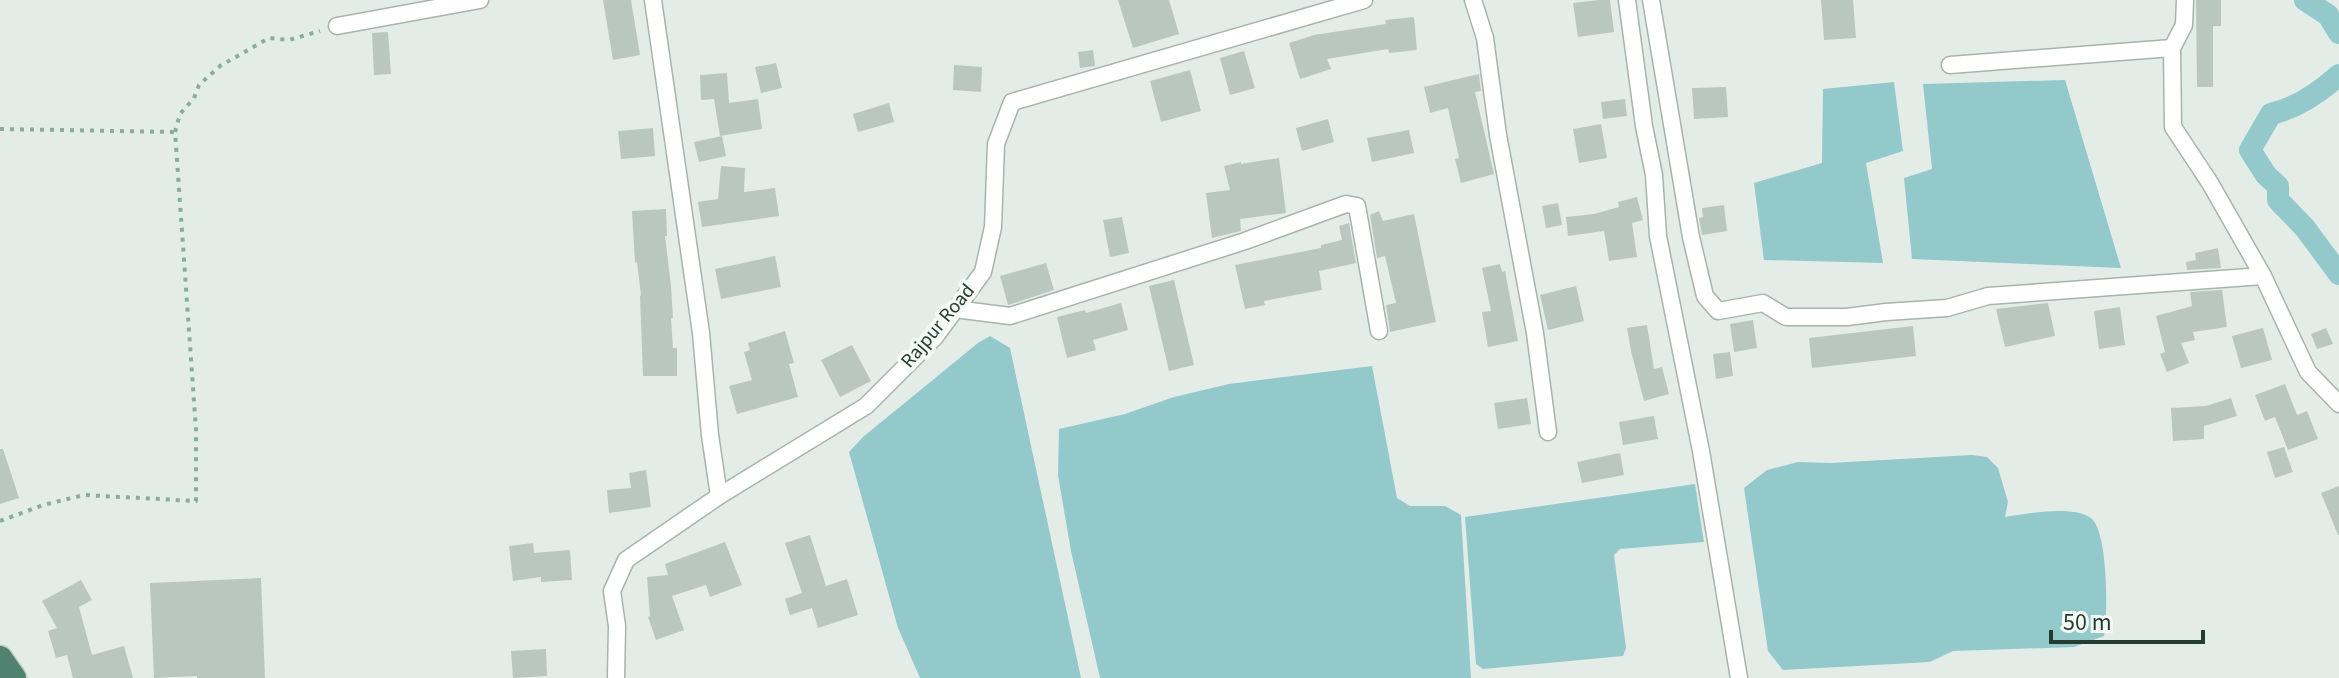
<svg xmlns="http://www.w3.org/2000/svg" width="2339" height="678" font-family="'Source Sans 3',sans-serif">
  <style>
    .water { fill: #93c9cb }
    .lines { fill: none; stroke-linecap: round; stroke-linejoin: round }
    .canal { stroke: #93c9cb; stroke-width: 22 }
    .building { fill: #bac7c0 }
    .minor-casing { stroke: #a7b4ae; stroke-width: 19 }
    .trunk-casing { stroke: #c2c8c6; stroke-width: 27 }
    .path { stroke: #88ac9d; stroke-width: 4; stroke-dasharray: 4 6; stroke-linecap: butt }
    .minor { stroke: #fff; stroke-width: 16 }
    .trunk { stroke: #518170; stroke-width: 24 }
    .labels { text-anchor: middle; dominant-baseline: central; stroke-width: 8; stroke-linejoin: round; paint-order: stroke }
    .street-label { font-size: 20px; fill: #253c33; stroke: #f4f9f6 }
  </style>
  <rect width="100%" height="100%" fill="#e4ece8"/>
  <g class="water">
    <polygon points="2065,80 2121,268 1912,259 1904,178 1932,169 1923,84"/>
    <polygon points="1894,82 1903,151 1866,163 1883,263 1764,260 1754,183 1822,163 1823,89"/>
    <polygon points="990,336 1010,348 1081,678 920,678 898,628 849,452 863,437 978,343"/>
    <polygon points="1372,366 1397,498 1410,506 1445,506 1461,515 1471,678 1100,678 1071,551 1058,475 1059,429 1125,414 1174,397 1229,384"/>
    <path d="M1972,455L1987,457L1998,468L2008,502L2005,517C2026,514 2075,504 2092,519C2108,534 2108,614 2104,636L2074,647L1953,651L1930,662L1783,670L1768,651L1744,488L1767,470L1798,462L1830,463Z"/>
    <polygon points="1695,484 1704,542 1620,549 1614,555 1626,648 1623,656 1483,669 1476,664 1465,517"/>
  </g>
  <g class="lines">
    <g class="canal">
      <polyline points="2305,0 2328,15 2339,33"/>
      <path d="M2339,75C2319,93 2297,108 2271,114L2250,150L2266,175L2278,186V200L2305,228L2339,274"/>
    </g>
  </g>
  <g class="building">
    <polygon points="603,0 631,0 640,55 613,60"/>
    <polygon points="1118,0 1169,0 1179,34 1133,48"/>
    <polygon points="1599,0 1610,0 1614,32 1578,37 1573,3"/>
    <polygon points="1821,0 1853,0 1856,38 1824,40"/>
    <polygon points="2196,0 2221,0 2221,26 2213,26 2213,87 2197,87"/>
    <polygon points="1414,17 1417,50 1389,53 1388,49 1327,59 1331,69 1300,79 1289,43 1314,35 1386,24 1385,20"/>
    <polygon points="388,32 391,74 374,75 372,33"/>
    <polygon points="1093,50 1095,66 1080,68 1078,52"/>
    <polygon points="1244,51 1255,88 1230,95 1220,58"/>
    <polygon points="776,63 782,88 761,93 755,67"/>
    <polygon points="954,65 982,67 981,92 953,90"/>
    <polygon points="1190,70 1201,111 1161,122 1150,81"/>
    <polygon points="727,73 729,103 758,99 762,129 720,136 714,99 701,100 700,75"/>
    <polygon points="1479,74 1481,91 1475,92 1494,174 1461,183 1455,159 1459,158 1448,108 1430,113 1424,87"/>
    <polygon points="1726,87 1728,117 1694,119 1692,88"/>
    <polygon points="1625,99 1627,116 1603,119 1601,102"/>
    <polygon points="889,103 894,122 858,132 853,114"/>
    <polygon points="1328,119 1334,142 1302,151 1296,128"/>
    <polygon points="1601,124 1607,158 1579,163 1573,129"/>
    <polygon points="653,128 655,156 621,159 618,131"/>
    <polygon points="1409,130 1414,153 1372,162 1367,138"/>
    <polygon points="722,136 726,156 699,162 694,142"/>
    <polygon points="1279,158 1286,213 1240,219 1241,231 1212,238 1206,193 1230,190 1224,166 1241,162 1241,164"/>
    <polygon points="721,166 745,168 744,192 775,188 779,216 702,227 698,202 718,199"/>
    <polygon points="1637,197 1643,220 1632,223 1637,257 1609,261 1604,231 1568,236 1566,217 1594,214 1619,207 1618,202"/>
    <polygon points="1558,203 1562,225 1546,228 1542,206"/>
    <polygon points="1724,205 1727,231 1702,235 1699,218 1703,217 1702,208"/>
    <polygon points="666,209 667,236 665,236 671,286 673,318 671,318 673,348 677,348 677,376 643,376 640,296 641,295 637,262 635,263 632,211"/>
    <polygon points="1379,211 1383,221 1414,214 1436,322 1390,332 1386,305 1396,303 1385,256 1377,258 1370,215"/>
    <polygon points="1122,217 1129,253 1110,257 1103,220"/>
    <polygon points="1349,223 1356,263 1319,271 1322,290 1264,301 1265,305 1245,309 1235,265 1321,248 1321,245 1342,240 1339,226"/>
    <polygon points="2218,248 2221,268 2187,270 2186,262 2196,260 2195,253"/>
    <polygon points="775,256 781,287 721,299 715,269"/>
    <polygon points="1046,263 1054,290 1008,305 1000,276"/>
    <polygon points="1500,264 1502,272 1505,271 1518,341 1488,347 1482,312 1491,311 1482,268"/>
    <polygon points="1174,280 1194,365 1169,371 1149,286"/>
    <polygon points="1576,286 1584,321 1548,330 1540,295"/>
    <polygon points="2222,290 2227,327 2193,332 2195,340 2181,343 2189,363 2167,372 2160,354 2165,352 2156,316 2192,306 2190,292"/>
    <polygon points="1121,303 1128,330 1093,340 1096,350 1067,358 1057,317 1085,310 1086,313"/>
    <polygon points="2048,303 2055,336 2005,347 1996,309"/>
    <polygon points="2120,307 2125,345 2099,349 2094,311"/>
    <polygon points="1753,320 1757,348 1734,352 1730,324"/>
    <polygon points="1647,325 1654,369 1662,367 1669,394 1644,401 1631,351 1627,328"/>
    <polygon points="1913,326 1916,356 1812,368 1809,338"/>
    <polygon points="2263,328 2272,360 2241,368 2232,336"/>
    <polygon points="2326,328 2333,344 2317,349 2311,334"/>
    <polygon points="785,331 794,363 789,364 798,397 737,414 729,386 752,380 744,352 750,350 748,343"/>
    <polygon points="852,345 871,381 840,397 821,360"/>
    <polygon points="1730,352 1733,376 1716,379 1713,354"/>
    <polygon points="2285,384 2297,415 2307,411 2318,439 2288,450 2275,417 2265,421 2255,395"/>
    <polygon points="1527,398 1531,424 1498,429 1494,403"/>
    <polygon points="2231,398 2237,416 2204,426 2204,439 2173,441 2171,408 2206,406"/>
    <polygon points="1654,416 1658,439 1623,445 1619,422"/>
    <polygon points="2284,447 2293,472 2275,478 2267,452"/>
    <polygon points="0,449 3,449 19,498 0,504"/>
    <polygon points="1620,453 1624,475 1582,483 1577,462"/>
    <polygon points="646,470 651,507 609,513 607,490 631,488 629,473"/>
    <polygon points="2339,486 2339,535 2338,535 2321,493"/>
    <polygon points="810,535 826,586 847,579 858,615 818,628 812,608 790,615 785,599 802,593 785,543"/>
    <polygon points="725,542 742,585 710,597 706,585 672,596 684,630 656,640 648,617 650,616 647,577 668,575 665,564"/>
    <polygon points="533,543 534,553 570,550 572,580 541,582 541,577 513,581 509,546"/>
    <polygon points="261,578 265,678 197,678 197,676 154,678 150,583"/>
    <polygon points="81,580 92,600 79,607 92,655 124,646 133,678 73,678 67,655 56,658 48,631 57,628 42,601"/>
    <polygon points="546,649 547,676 513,678 511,651"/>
  </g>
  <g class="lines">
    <defs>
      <g id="minor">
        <polyline points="653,0 701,333 710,435 719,496"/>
        <polyline points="1473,0 1485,38 1498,135 1535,333 1548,432"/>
        <polyline points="1627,0 1644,126 1654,175 1658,236 1701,451 1739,678"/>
        <polyline points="1651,0 1691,237 1705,296 1718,311 1763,303 1786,317 1847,317 1886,312 1947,308 1988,296 2263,276"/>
        <polyline points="2185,0 2184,25 2172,48 2173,127 2210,183 2263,276 2308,372 2339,404"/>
        <polyline points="337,26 480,0"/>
        <polyline points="1950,65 2172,48"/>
        <polyline points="955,309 1010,316 1245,241 1346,204 1357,206 1379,331"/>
        <polyline points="616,678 617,626 612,591 626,560 719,496 866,406 935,337 983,272 993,227 996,144 1012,102 1364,0"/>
      </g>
      <polyline id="trunk" points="0,658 14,678"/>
    </defs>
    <use href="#minor" class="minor-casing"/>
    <use href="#trunk" class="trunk-casing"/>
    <g class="path">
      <polyline points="0,129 175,132"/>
      <polyline points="0,521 43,505 84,495 196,501 196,430 175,132 180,114 194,98 199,85 220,66 269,38 289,40 320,31"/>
    </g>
    <use href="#minor" class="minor"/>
    <use href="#trunk" class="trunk"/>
  </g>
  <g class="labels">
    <g class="street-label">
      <text transform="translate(938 326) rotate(-50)">Rajpur Road</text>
    </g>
  </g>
  <path d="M2051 630v12h152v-12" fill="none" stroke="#253c33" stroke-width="4"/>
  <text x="2063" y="630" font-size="24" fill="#253c33" stroke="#f4f9f6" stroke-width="6" paint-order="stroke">50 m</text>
</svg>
